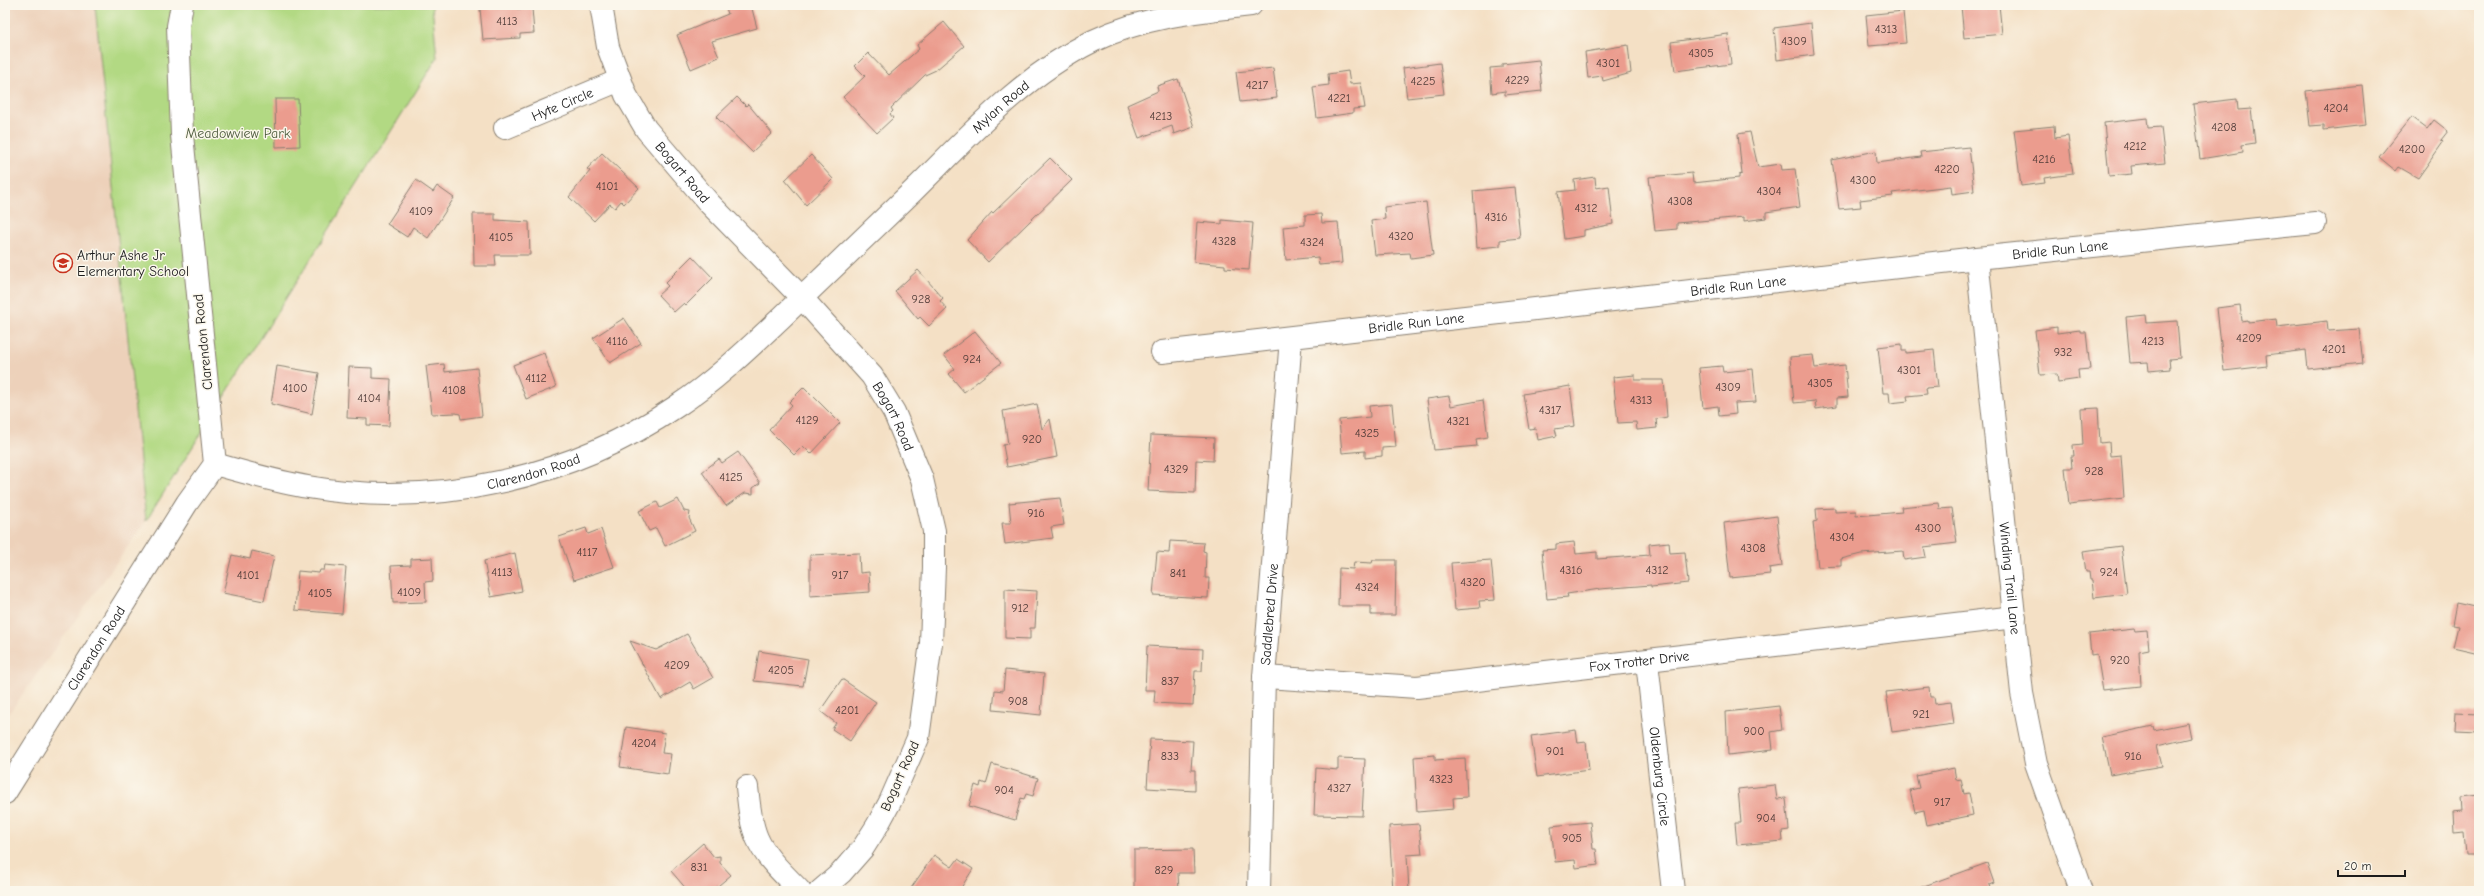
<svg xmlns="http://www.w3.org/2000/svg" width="2484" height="896" font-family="'Comic Neue',sans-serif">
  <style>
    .built { fill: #edd1ba }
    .green { fill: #b2d983; stroke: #677a50 }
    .building { fill: #eb9c8e }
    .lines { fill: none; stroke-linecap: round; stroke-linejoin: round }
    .minor-casing { stroke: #887e70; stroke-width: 24 }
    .minor { stroke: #fff; stroke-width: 22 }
    .labels { text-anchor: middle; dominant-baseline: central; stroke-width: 3; stroke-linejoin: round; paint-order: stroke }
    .number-label { font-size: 12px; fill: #503c38 }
    .street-label { font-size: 14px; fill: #1c1c1c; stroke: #fbf7ec }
    .park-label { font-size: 14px; fill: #505e40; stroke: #fbf7ec }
    .poi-label { font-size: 14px; fill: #1c1c1c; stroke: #fbf7ec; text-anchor: start }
  </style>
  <rect width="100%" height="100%" fill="#fbf7ec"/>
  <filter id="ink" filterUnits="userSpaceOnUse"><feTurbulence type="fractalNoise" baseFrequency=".025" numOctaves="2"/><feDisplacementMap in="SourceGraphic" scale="8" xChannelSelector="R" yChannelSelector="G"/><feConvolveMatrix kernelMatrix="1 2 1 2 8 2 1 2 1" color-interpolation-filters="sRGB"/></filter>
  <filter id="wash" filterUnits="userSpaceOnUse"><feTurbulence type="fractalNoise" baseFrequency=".012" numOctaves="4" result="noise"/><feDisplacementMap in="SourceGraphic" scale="16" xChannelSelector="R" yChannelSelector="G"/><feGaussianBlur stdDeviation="0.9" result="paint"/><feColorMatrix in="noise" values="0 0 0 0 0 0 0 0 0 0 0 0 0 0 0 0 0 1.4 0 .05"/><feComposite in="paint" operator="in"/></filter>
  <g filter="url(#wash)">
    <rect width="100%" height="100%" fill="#f4e0c5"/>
    <polygon class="built" points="5,5 95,5 146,521 5,719"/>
    <polygon class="green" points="95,5 432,5 437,58 146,521"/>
    <g id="blocks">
      <g class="building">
        <polygon points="739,5 751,5 757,28 712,41 719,57 691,69 677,35 728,14 726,8"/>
        <polygon points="1999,5 2002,34 1964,38 1961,6"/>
        <polygon points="517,6 517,9 532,8 534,33 520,34 520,38 483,40 480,9"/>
        <polygon points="1903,11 1906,43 1869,46 1866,15"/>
        <polygon points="944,22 964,46 936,70 925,75 891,108 893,111 890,114 893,118 877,133 843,97 865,76 855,66 868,53 889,75 919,49 917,45"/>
        <polygon points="1811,23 1814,55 1777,60 1774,28"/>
        <polygon points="1728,34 1731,64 1675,71 1671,42"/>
        <polygon points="1628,45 1631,73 1603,81 1602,76 1588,78 1585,52"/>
        <polygon points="1539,60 1542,91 1505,95 1505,91 1492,93 1490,68 1502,67 1502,64"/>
        <polygon points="1440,63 1444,94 1407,98 1403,68"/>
        <polygon points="1273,68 1277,98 1240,102 1236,72"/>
        <polygon points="1348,71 1350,84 1361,83 1365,108 1353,109 1353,113 1317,118 1313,87 1329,85 1328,74"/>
        <polygon points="1178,79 1194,127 1174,134 1172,126 1139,138 1127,105 1158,91 1157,86"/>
        <polygon points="2362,85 2366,125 2324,130 2324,125 2310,126 2306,91"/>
        <polygon points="737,97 746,106 748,104 772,133 752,152 716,117"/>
        <polygon points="275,99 298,99 300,146 276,147"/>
        <polygon points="2237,99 2238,110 2251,109 2255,143 2242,145 2243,152 2200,159 2193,104"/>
        <polygon points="2411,117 2427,129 2434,120 2448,131 2441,140 2444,141 2418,178 2399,167 2396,171 2379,157"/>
        <polygon points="2147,118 2148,128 2161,127 2165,163 2131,166 2132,174 2109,176 2104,123"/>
        <polygon points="2054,126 2055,138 2068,136 2073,174 2044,178 2045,183 2021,186 2014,130"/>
        <polygon points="1750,132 1758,167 1781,164 1782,170 1795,169 1800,207 1766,212 1766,218 1744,221 1744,217 1677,223 1677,229 1655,231 1649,177 1692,173 1693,183 1739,178 1739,175 1742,174 1738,134"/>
        <polygon points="1969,147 1974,191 1952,194 1951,186 1892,193 1893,196 1860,200 1861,207 1839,209 1832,160 1876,151 1877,163 1921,157 1920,152"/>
        <polygon points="602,153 639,188 624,204 621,201 615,208 610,204 594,221 569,197 590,171 587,169"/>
        <polygon points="811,155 833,179 806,205 785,180"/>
        <polygon points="1050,158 1072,180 988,262 967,240 992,212 993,213"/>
        <polygon points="1595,177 1596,188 1609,186 1613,224 1584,230 1584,236 1564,239 1558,192 1575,190 1574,180"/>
        <polygon points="416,180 433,192 437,186 454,198 428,238 413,227 407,237 387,224"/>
        <polygon points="1515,187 1520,238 1500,240 1500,246 1477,248 1473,191"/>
        <polygon points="1426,202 1433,255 1411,258 1410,253 1375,255 1371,221 1385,219 1384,207"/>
        <polygon points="473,214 495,214 495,220 529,222 530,255 495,255 496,266 474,266"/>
        <polygon points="1321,214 1322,223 1338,222 1342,263 1319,265 1318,257 1286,260 1283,227 1305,225 1305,215"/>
        <polygon points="1222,220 1253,223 1249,270 1225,268 1225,265 1194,262 1197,222 1222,224"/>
        <polygon points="692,256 713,278 686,305 684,303 674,312 658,295 668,286 665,283"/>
        <polygon points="918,270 943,298 940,301 947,309 929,326 920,317 918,319 895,291"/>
        <polygon points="2240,305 2242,321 2248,320 2248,322 2276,319 2277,327 2327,321 2328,331 2359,329 2363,363 2308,369 2306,350 2266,355 2267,366 2224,371 2217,308"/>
        <polygon points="2146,315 2147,323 2177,321 2180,358 2169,359 2170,369 2149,371 2148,362 2130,363 2126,317"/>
        <polygon points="624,318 641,343 610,363 593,338"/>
        <polygon points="2057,327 2057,333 2080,330 2080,332 2086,332 2090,369 2078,370 2079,379 2058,382 2057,374 2040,375 2035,330"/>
        <polygon points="975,331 1001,363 964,392 949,374 955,369 944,355"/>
        <polygon points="1902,344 1902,351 1906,351 1906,353 1934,350 1938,387 1926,388 1927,394 1907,396 1908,401 1890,403 1889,393 1883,393 1878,347"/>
        <polygon points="544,353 556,387 526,399 513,365"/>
        <polygon points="1813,355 1815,368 1845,365 1848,397 1837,398 1837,406 1816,409 1815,401 1794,403 1790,357"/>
        <polygon points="444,364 445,372 477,368 482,416 461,419 460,414 456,413 432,414 426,366"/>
        <polygon points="277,366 319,373 312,414 271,404"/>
        <polygon points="1722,366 1723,372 1753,369 1756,402 1735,403 1736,414 1719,416 1718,406 1703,408 1699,368"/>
        <polygon points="349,367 372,368 372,378 391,379 389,426 367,425 367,419 347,418"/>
        <polygon points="1635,375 1635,380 1664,380 1667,417 1656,419 1657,428 1637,430 1636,422 1618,423 1613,377"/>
        <polygon points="1570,386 1575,426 1555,429 1557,436 1538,440 1536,428 1529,429 1523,394"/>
        <polygon points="804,387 840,423 811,454 803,446 794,455 769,430 792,405 789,402"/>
        <polygon points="1449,396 1451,406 1483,400 1488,437 1476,439 1477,446 1434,450 1427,399"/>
        <polygon points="1037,404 1042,429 1050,419 1057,457 1007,467 1003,445 1008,444 1003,411"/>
        <polygon points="1392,404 1396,447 1382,448 1382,456 1365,458 1365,451 1342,453 1339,420 1370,417 1369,406"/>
        <polygon points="2098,408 2100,443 2109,442 2110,456 2121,455 2124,498 2069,504 2065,468 2072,468 2071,456 2074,456 2073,446 2083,445 2081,409"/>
        <polygon points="1151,435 1214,438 1213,461 1196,460 1195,493 1148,491"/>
        <polygon points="738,452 760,483 753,488 753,494 745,493 726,506 702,472 719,459 722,463"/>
        <polygon points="1060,498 1064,525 1051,527 1053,538 1005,544 1002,523 1011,523 1009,503"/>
        <polygon points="678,499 684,511 690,512 689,518 695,531 665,546 656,528 649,531 639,511 657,502 660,508"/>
        <polygon points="1939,503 1940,509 1952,508 1957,543 1924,547 1926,557 1904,560 1903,551 1861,554 1841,559 1841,566 1818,567 1813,522 1817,521 1816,509 1835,508 1835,512 1856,511 1856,516 1902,512 1901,507"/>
        <polygon points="1777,516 1782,566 1769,568 1770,574 1730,578 1724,523"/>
        <polygon points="586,528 588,534 601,529 614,567 574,580 559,537"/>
        <polygon points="1170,541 1204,543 1203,551 1206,552 1205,578 1209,578 1208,598 1153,595 1157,552 1169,553"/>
        <polygon points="1574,542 1576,554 1597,552 1597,559 1650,555 1649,544 1669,542 1670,553 1685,552 1688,583 1651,587 1651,585 1600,589 1567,594 1568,597 1547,599 1542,550 1556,549 1556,544"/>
        <polygon points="2121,546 2127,594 2094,598 2092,580 2090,580 2089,572 2086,572 2083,551"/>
        <polygon points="252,551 274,556 264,601 223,593 232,555 250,559"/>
        <polygon points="515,553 522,591 491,597 484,561"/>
        <polygon points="859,553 860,573 869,572 870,592 810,596 810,555"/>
        <polygon points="432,558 433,581 425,582 426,602 393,603 391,566 411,565 411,559"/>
        <polygon points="1373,560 1396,560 1395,615 1371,615 1371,606 1338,606 1339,568 1353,569 1354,562 1372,563"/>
        <polygon points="1491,560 1495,600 1479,601 1480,608 1455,610 1451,563"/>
        <polygon points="325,565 346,567 342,614 295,610 298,571 319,573 320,570 324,570"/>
        <polygon points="1005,589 1037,591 1035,628 1030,628 1030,639 1005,638"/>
        <polygon points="2456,603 2479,608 2479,653 2453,647 2458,626 2452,625"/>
        <polygon points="2134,629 2135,631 2147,630 2149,649 2139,651 2141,686 2103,690 2097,654 2091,655 2089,634"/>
        <polygon points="687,634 713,678 694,689 690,682 661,699 630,641 656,650"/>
        <polygon points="1147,646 1203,649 1202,671 1195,671 1193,705 1154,703 1155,690 1145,690"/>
        <polygon points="759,651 808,659 803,686 754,681"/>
        <polygon points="1005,670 1044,674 1041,715 993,710 995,690 1003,691"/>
        <polygon points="842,679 876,702 850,741 832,729 836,723 820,711"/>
        <polygon points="1929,687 1930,697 1934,697 1935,704 1951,702 1954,724 1892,732 1886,692"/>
        <polygon points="1779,706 1782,730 1771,732 1773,750 1728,755 1726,712"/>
        <polygon points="2455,712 2479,713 2479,733 2454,732"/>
        <polygon points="2188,723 2191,738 2157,746 2162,766 2110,775 2102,737 2153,726 2154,730"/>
        <polygon points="626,727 665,733 662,753 671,754 668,774 620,767"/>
        <polygon points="1576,730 1578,743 1586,742 1589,770 1537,777 1531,736"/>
        <polygon points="1150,739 1193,741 1191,770 1195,770 1195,791 1147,788"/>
        <polygon points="1435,755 1435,760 1465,758 1467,797 1453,798 1454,809 1417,812 1414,757"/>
        <polygon points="1338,758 1365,759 1362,816 1314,815 1316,768 1338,770"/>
        <polygon points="992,764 1038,778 1033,796 1026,794 1024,799 1021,798 1015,820 969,806 975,785 980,787 981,782 986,784"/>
        <polygon points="1954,768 1956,780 1961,779 1964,794 1969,793 1973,815 1927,825 1924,810 1915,812 1910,790 1919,788 1916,776"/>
        <polygon points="1775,785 1777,799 1786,798 1789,830 1782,831 1783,841 1737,845 1735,823 1741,823 1738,789"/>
        <polygon points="2479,795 2479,855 2466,855 2464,831 2453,832 2452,812 2462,811 2461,797"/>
        <polygon points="1590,822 1593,849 1596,849 1598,865 1576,868 1575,860 1555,862 1551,826"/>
        <polygon points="1419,824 1422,854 1407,855 1409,891 1393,891 1389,826"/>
        <polygon points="703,843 714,857 720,856 720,863 731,875 712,891 688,891 671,871"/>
        <polygon points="1193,849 1194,873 1178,873 1179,891 1134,891 1134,850"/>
        <polygon points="934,855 952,867 958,859 973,869 959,891 909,891"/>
        <polygon points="1987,863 1994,883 1989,885 1991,891 1916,891 1916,889"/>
      </g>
    </g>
  </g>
  <g filter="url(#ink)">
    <use href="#blocks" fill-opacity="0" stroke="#887e70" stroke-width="1"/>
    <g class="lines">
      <defs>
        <g id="minor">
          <path id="s1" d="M601,5L608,47L626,95L646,129L709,203L802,298L872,376L894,412L922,479L934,531V567L931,643L918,738L890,802L877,826L863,848L841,873L820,891"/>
          <path id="s2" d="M505,128L620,80"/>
          <path id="s3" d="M1977,258L2022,693L2036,763L2081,891"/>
          <path id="s4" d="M1162,352L1977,258L2315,223"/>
          <path id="s5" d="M215,464C246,473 277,482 308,487C435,509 571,478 677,406C715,381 749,348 782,317C826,275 869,233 913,191C968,137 1022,76 1093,41C1143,17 1196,11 1251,5"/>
          <path id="s6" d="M1647,662L1673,891"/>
          <path id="s7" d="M1264,677L1417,687L2015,617"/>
          <path d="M747,787C749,804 750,822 757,838C766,859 785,875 800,891"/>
          <path id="s8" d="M5,793L187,503L215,464L182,135L178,26L182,5"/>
          <path id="s9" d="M1259,891L1264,677L1291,338"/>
        </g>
      </defs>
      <use href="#minor" class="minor-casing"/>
      <use href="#minor" class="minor"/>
    </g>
  </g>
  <defs>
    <symbol id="school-ring" viewBox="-11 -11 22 22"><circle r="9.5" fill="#fbf7ec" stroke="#c8321e" stroke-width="1.5"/><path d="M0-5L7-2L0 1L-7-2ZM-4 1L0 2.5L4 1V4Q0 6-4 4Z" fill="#c8321e"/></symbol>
  </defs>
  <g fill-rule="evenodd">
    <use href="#school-ring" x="52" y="252" width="22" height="22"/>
  </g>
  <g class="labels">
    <g class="number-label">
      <text x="507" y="21">4113</text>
      <text x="1886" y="29">4313</text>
      <text x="1794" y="41">4309</text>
      <text x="1701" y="53">4305</text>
      <text x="1608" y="63">4301</text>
      <text x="1517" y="80">4229</text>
      <text x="1423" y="81">4225</text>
      <text x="1257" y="85">4217</text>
      <text x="1339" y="98">4221</text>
      <text x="2336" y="108">4204</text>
      <text x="1161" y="116">4213</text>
      <text x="2224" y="127">4208</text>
      <text x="2135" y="146">4212</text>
      <text x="2412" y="149">4200</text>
      <text x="2044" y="159">4216</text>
      <text x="1947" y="169">4220</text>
      <text x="1863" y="180">4300</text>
      <text x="607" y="186">4101</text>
      <text x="1769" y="191">4304</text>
      <text x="1680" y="201">4308</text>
      <text x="1586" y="208">4312</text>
      <text x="421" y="211">4109</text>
      <text x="1496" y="217">4316</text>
      <text x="1401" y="236">4320</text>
      <text x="501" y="237">4105</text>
      <text x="1224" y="241">4328</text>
      <text x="1312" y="242">4324</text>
      <text x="921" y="299">928</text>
      <text x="2249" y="338">4209</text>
      <text x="617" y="341">4116</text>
      <text x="2153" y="341">4213</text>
      <text x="2334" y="349">4201</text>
      <text x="2063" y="352">932</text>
      <text x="972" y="359">924</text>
      <text x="1909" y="370">4301</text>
      <text x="536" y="378">4112</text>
      <text x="1820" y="383">4305</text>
      <text x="1728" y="387">4309</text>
      <text x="295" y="388">4100</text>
      <text x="454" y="390">4108</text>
      <text x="369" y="398">4104</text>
      <text x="1641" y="400">4313</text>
      <text x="1550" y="410">4317</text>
      <text x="807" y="420">4129</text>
      <text x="1458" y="421">4321</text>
      <text x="1367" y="433">4325</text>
      <text x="1032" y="439">920</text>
      <text x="1176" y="469">4329</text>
      <text x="2094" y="471">928</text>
      <text x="731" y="477">4125</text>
      <text x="1036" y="513">916</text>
      <text x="1928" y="528">4300</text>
      <text x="1842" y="537">4304</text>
      <text x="1753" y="548">4308</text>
      <text x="587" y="552">4117</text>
      <text x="1571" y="570">4316</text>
      <text x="1657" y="570">4312</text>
      <text x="502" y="572">4113</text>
      <text x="2109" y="572">924</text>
      <text x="1178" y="573">841</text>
      <text x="248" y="575">4101</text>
      <text x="840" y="575">917</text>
      <text x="1473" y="582">4320</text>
      <text x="1367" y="587">4324</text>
      <text x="409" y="592">4109</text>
      <text x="320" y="593">4105</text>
      <text x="1020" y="608">912</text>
      <text x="2120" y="660">920</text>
      <text x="677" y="665">4209</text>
      <text x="781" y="670">4205</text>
      <text x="1170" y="681">837</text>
      <text x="1018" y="701">908</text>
      <text x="847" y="710">4201</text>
      <text x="1921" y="714">921</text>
      <text x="1754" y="731">900</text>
      <text x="644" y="743">4204</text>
      <text x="1555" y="751">901</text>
      <text x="1170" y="756">833</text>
      <text x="2133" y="756">916</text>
      <text x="1441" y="779">4323</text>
      <text x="1339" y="788">4327</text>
      <text x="1004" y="790">904</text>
      <text x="1942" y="802">917</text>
      <text x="1766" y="818">904</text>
      <text x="1572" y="838">905</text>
      <text x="699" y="867">831</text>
      <text x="1164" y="870">829</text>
    </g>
    <g class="street-label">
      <text stroke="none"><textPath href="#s2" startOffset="62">Hyte Circle</textPath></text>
      <text stroke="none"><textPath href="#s5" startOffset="924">Mylan Road</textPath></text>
      <text stroke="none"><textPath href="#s1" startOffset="190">Bogart Road</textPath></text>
      <text stroke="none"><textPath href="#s4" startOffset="904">Bridle Run Lane</textPath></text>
      <text stroke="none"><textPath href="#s4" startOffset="580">Bridle Run Lane</textPath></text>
      <text stroke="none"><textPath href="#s4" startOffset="256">Bridle Run Lane</textPath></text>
      <text transform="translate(203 342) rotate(-96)">Clarendon Road</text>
      <text stroke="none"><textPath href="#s1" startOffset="514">Bogart Road</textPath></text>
      <text stroke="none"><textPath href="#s5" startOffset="324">Clarendon Road</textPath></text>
      <text stroke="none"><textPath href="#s3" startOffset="322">Winding Trail Lane</textPath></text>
      <text stroke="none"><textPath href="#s9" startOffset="277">Saddlebred Drive</textPath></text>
      <text stroke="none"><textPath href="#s8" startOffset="171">Clarendon Road</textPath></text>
      <text stroke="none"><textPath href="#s7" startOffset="377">Fox Trotter Drive</textPath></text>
      <text transform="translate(900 776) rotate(-66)">Bogart Road</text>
      <text stroke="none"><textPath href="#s6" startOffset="115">Oldenburg Circle</textPath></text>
    </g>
    <g class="park-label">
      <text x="238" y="133">Meadowview Park</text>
    </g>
    <g class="poi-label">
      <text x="77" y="255">Arthur Ashe Jr<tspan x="77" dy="16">Elementary School</tspan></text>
    </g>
  </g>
  <rect width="2484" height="896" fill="none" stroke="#fbf7ec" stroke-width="20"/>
  <path d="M2338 870v6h67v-6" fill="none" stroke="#1c1c1c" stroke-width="2"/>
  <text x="2344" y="870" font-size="12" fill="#1c1c1c" stroke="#fbf7ec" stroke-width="3" paint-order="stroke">20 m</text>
</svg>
